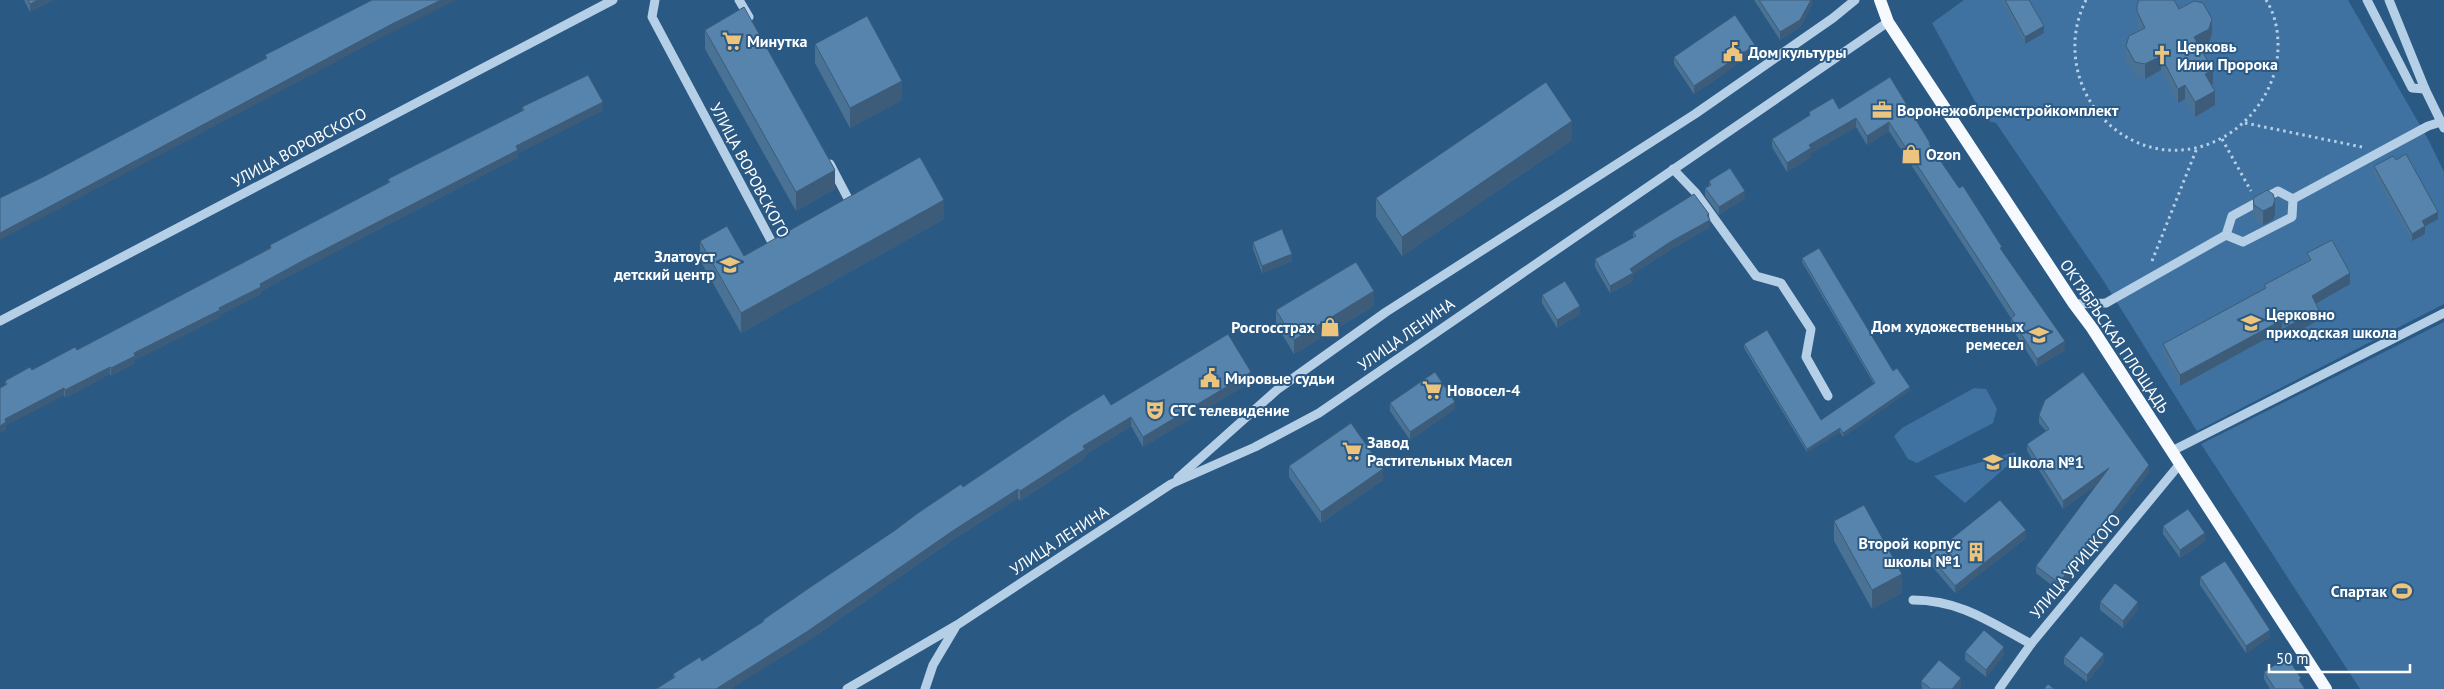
<svg xmlns="http://www.w3.org/2000/svg" width="2444" height="689" font-family="'PT Sans',sans-serif">
  <style>
    .green { fill: #3f72a0 }
    .lines { fill: none; stroke-linecap: round; stroke-linejoin: round }
    .path { stroke: #b5cfe7; stroke-width: 3; stroke-dasharray: 2.5 4; stroke-linecap: butt }
    .minor { stroke: #b5cfe7; stroke-width: 9 }
    .major { stroke: #f6fafe; stroke-width: 12 }
    .wall { fill: #4a7295 }
    .shaded-wall { fill: #3c5c79 }
    .building { fill: #5684ad; stroke: #3c5c79 }
    .labels { text-anchor: middle; dominant-baseline: central; stroke-width: 4; stroke-linejoin: round; paint-order: stroke }
    .poi-label { font-size: 16px; font-weight: bold; fill: #fff; stroke: #2a5984; text-anchor: start }
    .street-label { font-size: 16px; fill: #fff; stroke: #2a5984 }
  </style>
  <rect width="100%" height="100%" fill="#2a5984"/>
  <g class="green">
    <polygon points="1964,0 2348,0 2429,141 2444,172 2444,304 2197,431 2103,280 1996,123 1985,120 1932,23"/>
    <polygon points="2444,322 2444,689 2360,689 2201,444"/>
    <polygon points="1974,388 1986,389 1997,409 1993,423 1917,463 1908,459 1894,436 1902,428"/>
    <polygon points="2015,452 2016,458 1965,503 1934,476"/>
  </g>
  <g class="lines">
    <g class="path">
      <path d="M2086,0C2060,51 2081,116 2134,141C2191,168 2254,133 2273,77C2281,54 2280,21 2266,0"/>
      <polyline points="2245,123 2362,147"/>
      <polyline points="2222,139 2251,191"/>
      <polyline points="2152,261 2197,148"/>
    </g>
    <g class="minor">
      <polyline points="655,0 652,17 776,250"/>
      <polyline points="739,0 749,17"/>
      <polyline points="2367,0 2412,88 2425,89"/>
      <polyline points="2389,0 2425,89 2444,128"/>
      <polyline points="830,164 853,208"/>
      <polyline points="1673,169 1695,192 1756,276 1781,283 1811,329 1806,357 1828,396"/>
      <polyline points="2226,235 2243,242 2292,217 2293,199"/>
      <polyline points="2074,304 2106,303 2226,235 2232,216 2278,191 2293,199 2428,126 2441,122"/>
      <polyline points="0,321 613,0"/>
      <polyline points="2172,451 2444,313"/>
      <polyline points="1178,478 1278,389 1386,312 1695,114 1833,18 1855,0"/>
      <path d="M1913,600C1960,600 1990,622 2031,644"/>
      <polyline points="847,689 957,625 1171,484 1255,447 1319,413 1888,22"/>
      <polyline points="925,689 933,665 955,628"/>
      <polyline points="1999,689 2031,644 2179,465"/>
    </g>
    <polyline class="major" points="1880,0 1888,22 2074,304 2092,328 2326,689"/>
  </g>
  <g class="wall">
    <polygon points="24,0 53,0 30,12"/>
    <polygon points="1754,0 1812,0 1811,7 1800,27 1780,40"/>
    <polygon points="2001,0 2029,0 2044,33 2025,44"/>
    <polygon points="2137,5 2179,9 2212,33 2209,43 2200,48 2213,84 2211,85 2215,105 2195,117 2185,99 2178,103 2161,70 2145,79 2135,76 2126,60 2126,46 2139,31 2137,25"/>
    <polygon points="705,30 835,189 796,211 705,49"/>
    <polygon points="815,44 902,100 850,128 815,63"/>
    <polygon points="1755,52 1694,94 1674,64 1674,57"/>
    <polygon points="1890,77 1930,146 2002,251 2065,350 2037,367 2011,327 2011,318 1889,131 1867,145 1856,127 1811,153 1811,157 1787,172 1772,147 1772,139 1809,116 1809,112 1839,109"/>
    <polygon points="522,107 603,110 518,153 518,157 306,267 261,291 261,294 220,315 220,317 135,360 135,363 111,376 110,374 65,398 64,395 6,425 6,430 5,381 77,350 270,248 270,245 388,183 388,179 522,111"/>
    <polygon points="1572,140 1402,256 1376,217 1376,198"/>
    <polygon points="2374,166 2438,219 2425,226 2425,234 2412,241 2374,174"/>
    <polygon points="1709,181 1745,198 1719,215 1705,196 1705,188 1709,186"/>
    <polygon points="2253,198 2275,214 2273,220 2263,225 2254,219 2253,212"/>
    <polygon points="1709,218 1710,227 1670,250 1633,274 1633,281 1610,293 1595,267 1595,259 1633,238 1633,232"/>
    <polygon points="944,219 741,333 700,260 700,241 744,256"/>
    <polygon points="1253,242 1292,261 1262,273 1253,249"/>
    <polygon points="2307,253 2350,284 2316,304 2319,320 2286,338 2282,330 2180,386 2163,354 2163,344 2264,289 2264,285 2307,262"/>
    <polygon points="1802,258 1893,371 1910,390 1843,437 1840,432 1807,452 1744,348 1744,344 1821,420 1874,384 1802,262"/>
    <polygon points="1542,295 1580,314 1557,328 1542,303"/>
    <polygon points="1374,306 1294,354 1276,324 1276,310"/>
    <polygon points="1251,382 1143,447 1131,426 1085,455 1085,458 1020,501 1018,498 954,539 808,641 673,678 673,674 702,661 763,622 763,620 963,487 1111,405"/>
    <polygon points="1390,403 1455,409 1410,440 1390,411"/>
    <polygon points="2039,415 2149,472 2059,591 2036,573 2036,566 2097,484 2063,509 2027,451 2027,444 2046,431 2039,423"/>
    <polygon points="1289,466 1383,480 1321,523 1289,477"/>
    <polygon points="1834,521 1902,593 1872,609 1834,541"/>
    <polygon points="2163,526 2205,541 2180,558 2163,534"/>
    <polygon points="2026,538 1955,593 1930,564 1930,556"/>
    <polygon points="2200,577 2270,637 2246,653 2200,585"/>
    <polygon points="2100,602 2138,609 2123,628 2100,610"/>
    <polygon points="1965,652 2004,655 1986,677 1965,660"/>
    <polygon points="2064,657 2104,661 2087,682 2064,664"/>
    <polygon points="2264,672 2301,683 2305,689 2270,689 2264,679"/>
    <polygon points="1921,681 1961,686 1959,689 1922,689"/>
  </g>
  <g class="shaded-wall">
    <polygon points="38,0 53,0 30,12 30,4"/>
    <polygon points="441,0 456,0 392,32 0,240 0,233 392,24"/>
    <polygon points="1811,0 1812,0 1811,7 1800,27 1780,40 1780,32"/>
    <polygon points="2212,19 2212,33 2209,43 2194,51 2194,37"/>
    <polygon points="2044,26 2044,33 2025,44 2025,37"/>
    <polygon points="1755,45 1755,52 1694,94 1694,86"/>
    <polygon points="2161,56 2161,70 2145,79 2145,64"/>
    <polygon points="2213,70 2213,84 2205,88 2205,74"/>
    <polygon points="902,81 902,100 850,128 850,108"/>
    <polygon points="2185,85 2185,99 2178,103 2178,89"/>
    <polygon points="2215,91 2215,105 2195,117 2195,102"/>
    <polygon points="603,102 603,110 518,153 518,157 306,267 261,291 261,294 220,315 220,317 135,360 135,363 111,376 111,368 134,353 219,308 260,284 516,146"/>
    <polygon points="1856,118 1856,127 1811,153 1811,157 1787,172 1787,163 1809,145"/>
    <polygon points="1572,121 1572,140 1402,256 1402,237"/>
    <polygon points="1889,122 1889,131 1867,145 1867,136"/>
    <polygon points="835,170 835,189 796,211 796,192"/>
    <polygon points="1745,191 1745,198 1719,215 1719,207"/>
    <polygon points="944,200 944,219 741,333 741,313"/>
    <polygon points="2275,200 2275,214 2273,220 2263,225 2263,211"/>
    <polygon points="2438,212 2438,219 2422,228 2422,221"/>
    <polygon points="1709,214 1710,227 1670,250 1633,274 1633,281 1610,293 1610,286 1630,269"/>
    <polygon points="2425,226 2425,234 2412,241 2412,234"/>
    <polygon points="1292,254 1292,261 1262,273 1262,266"/>
    <polygon points="2350,273 2350,284 2312,306 2312,296"/>
    <polygon points="1374,291 1374,306 1294,354 1294,340"/>
    <polygon points="1580,306 1580,314 1557,328 1557,320"/>
    <polygon points="2319,310 2319,320 2286,338 2286,327"/>
    <polygon points="2282,320 2282,330 2180,386 2180,375"/>
    <polygon points="2065,341 2065,350 2037,367 2037,359"/>
    <polygon points="110,367 110,374 65,398 65,390"/>
    <polygon points="1251,372 1251,382 1143,447 1143,437"/>
    <polygon points="1910,387 1910,390 1843,437 1843,433"/>
    <polygon points="64,388 64,395 6,425 6,430 0,433 0,426 5,419"/>
    <polygon points="1455,402 1455,409 1410,440 1410,432"/>
    <polygon points="1131,417 1131,426 1085,455 1085,458 1020,501 1020,491 1083,446"/>
    <polygon points="1840,428 1840,432 1807,452 1807,449"/>
    <polygon points="2149,465 2149,472 2059,591 2059,583"/>
    <polygon points="2109,468 2109,475 2063,509 2063,501"/>
    <polygon points="1383,469 1383,480 1321,523 1321,512"/>
    <polygon points="1018,489 1018,498 954,539 808,641 731,689 716,689 954,530"/>
    <polygon points="2026,530 2026,538 1955,593 1955,586"/>
    <polygon points="2205,533 2205,541 2180,558 2180,550"/>
    <polygon points="1902,574 1902,593 1872,609 1872,590"/>
    <polygon points="2138,602 2138,609 2123,628 2123,621"/>
    <polygon points="2270,630 2270,637 2246,653 2246,646"/>
    <polygon points="2004,647 2004,655 1986,677 1986,670"/>
    <polygon points="2104,654 2104,661 2087,682 2087,675"/>
    <polygon points="1961,678 1961,686 1959,689 1952,689"/>
  </g>
  <g class="building">
    <polygon points="28,0 38,0 30,4"/>
    <polygon points="372,0 441,0 392,24 0,233 0,198 43,177 267,58 265,55"/>
    <polygon points="1759,0 1811,0 1800,20 1780,32"/>
    <polygon points="2005,0 2029,0 2044,26 2025,37"/>
    <polygon points="2139,0 2174,0 2179,9 2194,1 2203,3 2212,19 2209,29 2194,37 2213,70 2205,74 2215,91 2195,102 2185,85 2178,89 2161,56 2145,64 2135,62 2126,46 2129,36 2145,28 2137,11 2137,5"/>
    <polygon points="744,7 835,170 796,192 705,30"/>
    <polygon points="1735,15 1755,45 1694,86 1674,57"/>
    <polygon points="867,16 902,81 850,108 815,44"/>
    <polygon points="588,75 603,102 516,146 518,150 306,259 260,284 261,287 219,308 220,310 134,353 135,356 111,368 110,367 65,390 64,388 5,419 6,422 0,426 0,388 7,384 5,381 30,367 32,370 75,347 77,350 271,248 270,245 390,182 388,179 524,110 522,107"/>
    <polygon points="1890,77 1930,143 1929,144 1959,188 1963,186 2002,247 2000,248 2065,341 2037,359 2011,318 2015,315 1889,122 1867,136 1856,118 1809,145 1811,148 1787,163 1772,139 1810,115 1809,112 1833,98 1839,109"/>
    <polygon points="1546,82 1572,121 1402,237 1376,198"/>
    <polygon points="2406,154 2438,212 2422,221 2425,226 2412,234 2374,166 2393,156 2396,160"/>
    <polygon points="920,157 944,200 741,313 700,241 727,226 744,256"/>
    <polygon points="1730,168 1745,191 1719,207 1705,188 1711,185 1709,181"/>
    <polygon points="2267,190 2273,194 2275,200 2273,206 2263,211 2254,205 2253,198"/>
    <polygon points="1694,194 1709,214 1707,215 1710,220 1670,242 1630,269 1633,273 1610,286 1595,259 1636,236 1633,232"/>
    <polygon points="1282,229 1292,254 1262,266 1253,242"/>
    <polygon points="2332,240 2350,273 2312,296 2319,310 2286,327 2282,320 2180,375 2163,344 2266,288 2264,285 2311,260 2307,253"/>
    <polygon points="1819,248 1893,371 1897,368 1910,387 1843,433 1840,428 1807,449 1744,344 1767,330 1821,420 1875,383 1802,258"/>
    <polygon points="1356,262 1374,291 1294,340 1276,310"/>
    <polygon points="1565,281 1580,306 1557,320 1542,295"/>
    <polygon points="1228,334 1251,372 1143,437 1131,417 1083,446 1085,449 1020,491 1018,489 954,530 808,631 716,689 656,689 675,677 673,674 700,657 702,661 764,621 763,620 809,588 894,531 918,513 961,484 963,487 1070,415 1104,394 1111,405"/>
    <polygon points="1435,372 1455,402 1410,432 1390,403"/>
    <polygon points="2083,372 2149,465 2059,583 2036,566 2109,468 2063,501 2027,444 2049,429 2039,415 2045,400"/>
    <polygon points="1351,423 1383,469 1321,512 1289,466"/>
    <polygon points="2000,500 2026,530 1955,586 1930,556"/>
    <polygon points="1864,505 1902,574 1872,590 1834,521"/>
    <polygon points="2188,509 2205,533 2180,550 2163,526"/>
    <polygon points="2225,561 2270,630 2246,646 2200,577"/>
    <polygon points="2115,583 2138,602 2123,621 2100,602"/>
    <polygon points="1984,630 2004,647 1986,670 1965,652"/>
    <polygon points="2081,636 2104,654 2087,675 2064,657"/>
    <polygon points="2287,657 2301,678 2299,680 2305,689 2275,689 2264,672"/>
    <polygon points="1939,660 1961,678 1952,689 1931,689 1921,681"/>
    <polygon points="2048,684 2054,689 2044,689"/>
  </g>
  <defs>
    <symbol id="supermarket-bare" viewBox="-9 -9 18 18"><path d="M-6-5.5h2.5l.6 2H6L4.5 2H-2.5L-4.4-4H-6ZM-1.5 3.2a1.3 1.3 0 1 0 .1 0ZM3 3.2a1.3 1.3 0 1 0 .1 0Z" fill="#edc47d" stroke="#2a5984" stroke-width="2.5" paint-order="stroke"/></symbol>
    <symbol id="civic-bare" viewBox="-9 -9 18 18"><path d="M-.6-6.5H3V-4.5H.6V-3L4-1V1h2V6H-6V1h2V-1L-.6-3ZM-1.2 2.5V6h2.4V2.5Z" fill="#edc47d" stroke="#2a5984" stroke-width="2.5" paint-order="stroke"/></symbol>
    <symbol id="church-bare" viewBox="-9 -9 18 18"><path d="M-1.2-6h2.4v3.5h3.3v2.4h-3.3V6h-2.4V-.1h-3.3v-2.4h3.3Z" fill="#edc47d" stroke="#2a5984" stroke-width="2.5" paint-order="stroke"/></symbol>
    <symbol id="office-bare" viewBox="-9 -9 18 18"><path d="M-6-3h4V-5.5h4V-3h4V5H-6ZM-1-4.5V-3h2v-1.5ZM-6 0V1H6V0Z" fill="#edc47d" stroke="#2a5984" stroke-width="2.5" paint-order="stroke"/></symbol>
    <symbol id="shop-bare" viewBox="-9 -9 18 18"><path d="M-5-2.5h2.3a2.7 3.5 0 0 1 5.4 0H5L5.5 6h-11ZM-1.5-2.5h3a1.5 2.3 0 0 0-3 0Z" fill="#edc47d" stroke="#2a5984" stroke-width="2.5" paint-order="stroke"/></symbol>
    <symbol id="school-bare" viewBox="-9 -9 18 18"><path d="M0-5L7-2L0 1L-7-2ZM-4 1L0 2.5L4 1V4Q0 6-4 4Z" fill="#edc47d" stroke="#2a5984" stroke-width="2.5" paint-order="stroke"/></symbol>
    <symbol id="theatre-bare" viewBox="-9 -9 18 18"><path d="M-5-5.5Q0-4 5-5.5V0Q5 5 0 6Q-5 5-5 0ZM-3.3-2.5H-1v1.5H-3.3ZM1-2.5H3.3v1.5H1ZM-2.8 1Q0 5.5 2.8 1Z" fill="#edc47d" stroke="#2a5984" stroke-width="2.5" paint-order="stroke"/></symbol>
    <symbol id="building-bare" viewBox="-9 -9 18 18"><path d="M-4-6H4V6H1V3H-1V6H-4ZM-2.5-4.3h1.7v1.8h-1.7ZM.8-4.3h1.7v1.8H.8ZM-2.5-1h1.7V.8h-1.7ZM.8-1h1.7V.8H.8Z" fill="#edc47d" stroke="#2a5984" stroke-width="2.5" paint-order="stroke"/></symbol>
    <symbol id="stadium-bare" viewBox="-9 -9 18 18"><path d="M0-5a6.5 5 0 1 0 0 10a6.5 5 0 1 0 0-10ZM-3.5-1.8h7v3.6h-7Z" fill="#edc47d" stroke="#2a5984" stroke-width="2.5" paint-order="stroke"/></symbol>
  </defs>
  <g fill-rule="evenodd">
    <use href="#supermarket-bare" x="718" y="27" width="28" height="28"/>
    <use href="#civic-bare" x="1719" y="38" width="28" height="28"/>
    <use href="#church-bare" x="2148" y="41" width="28" height="28"/>
    <use href="#office-bare" x="1868" y="96" width="28" height="28"/>
    <use href="#shop-bare" x="1897" y="140" width="28" height="28"/>
    <use href="#school-bare" x="716" y="251" width="28" height="28"/>
    <use href="#school-bare" x="2237" y="309" width="28" height="28"/>
    <use href="#shop-bare" x="1316" y="313" width="28" height="28"/>
    <use href="#school-bare" x="2025" y="321" width="28" height="28"/>
    <use href="#civic-bare" x="1196" y="364" width="28" height="28"/>
    <use href="#supermarket-bare" x="1418" y="376" width="28" height="28"/>
    <use href="#theatre-bare" x="1141" y="396" width="28" height="28"/>
    <use href="#supermarket-bare" x="1338" y="437" width="28" height="28"/>
    <use href="#school-bare" x="1979" y="448" width="28" height="28"/>
    <use href="#building-bare" x="1962" y="538" width="28" height="28"/>
    <use href="#stadium-bare" x="2388" y="577" width="28" height="28"/>
  </g>
  <g class="labels">
    <g class="poi-label">
      <text x="747" y="41">Минутка</text>
      <text x="2177" y="46">Церковь<tspan x="2177" dy="18">Илии Пророка</tspan></text>
      <text x="1748" y="52">Дом культуры</text>
      <text x="1897" y="110">Воронежоблремстройкомплект</text>
      <text x="1926" y="154">Ozon</text>
      <text x="715" y="256" text-anchor="end">Златоуст<tspan x="715" dy="18">детский центр</tspan></text>
      <text x="2266" y="314">Церковно<tspan x="2266" dy="18">приходская школа</tspan></text>
      <text x="2024" y="326" text-anchor="end">Дом художественных<tspan x="2024" dy="18">ремесел</tspan></text>
      <text x="1315" y="327" text-anchor="end">Росгосстрах</text>
      <text x="1225" y="378">Мировые судьи</text>
      <text x="1447" y="390">Новосел-4</text>
      <text x="1170" y="410">СТС телевидение</text>
      <text x="1367" y="442">Завод<tspan x="1367" dy="18">Растительных Масел</tspan></text>
      <text x="2008" y="462">Школа №1</text>
      <text x="1961" y="543" text-anchor="end">Второй корпус<tspan x="1961" dy="18">школы №1</tspan></text>
      <text x="2387" y="591" text-anchor="end">Спартак</text>
    </g>
    <g class="street-label">
      <text transform="translate(299 147) rotate(-28)">УЛИЦА ВОРОВСКОГО</text>
      <text transform="translate(750 170) rotate(62)">УЛИЦА ВОРОВСКОГО</text>
      <text transform="translate(1406 334) rotate(-35)">УЛИЦА ЛЕНИНА</text>
      <text transform="translate(2115 336) rotate(56)">ОКТЯБРЬСКАЯ ПЛОЩАДЬ</text>
      <text transform="translate(1059 540) rotate(-33)">УЛИЦА ЛЕНИНА</text>
      <text transform="translate(2075 566) rotate(-50)">УЛИЦА УРИЦКОГО</text>
    </g>
  </g>
  <path d="M2269 664v8h141v-8" fill="none" stroke="#ffffff" stroke-width="2.5"/>
  <text x="2276" y="664" font-size="15" fill="#ffffff" stroke="#2a5984" stroke-width="4" paint-order="stroke">50 m</text>
</svg>
